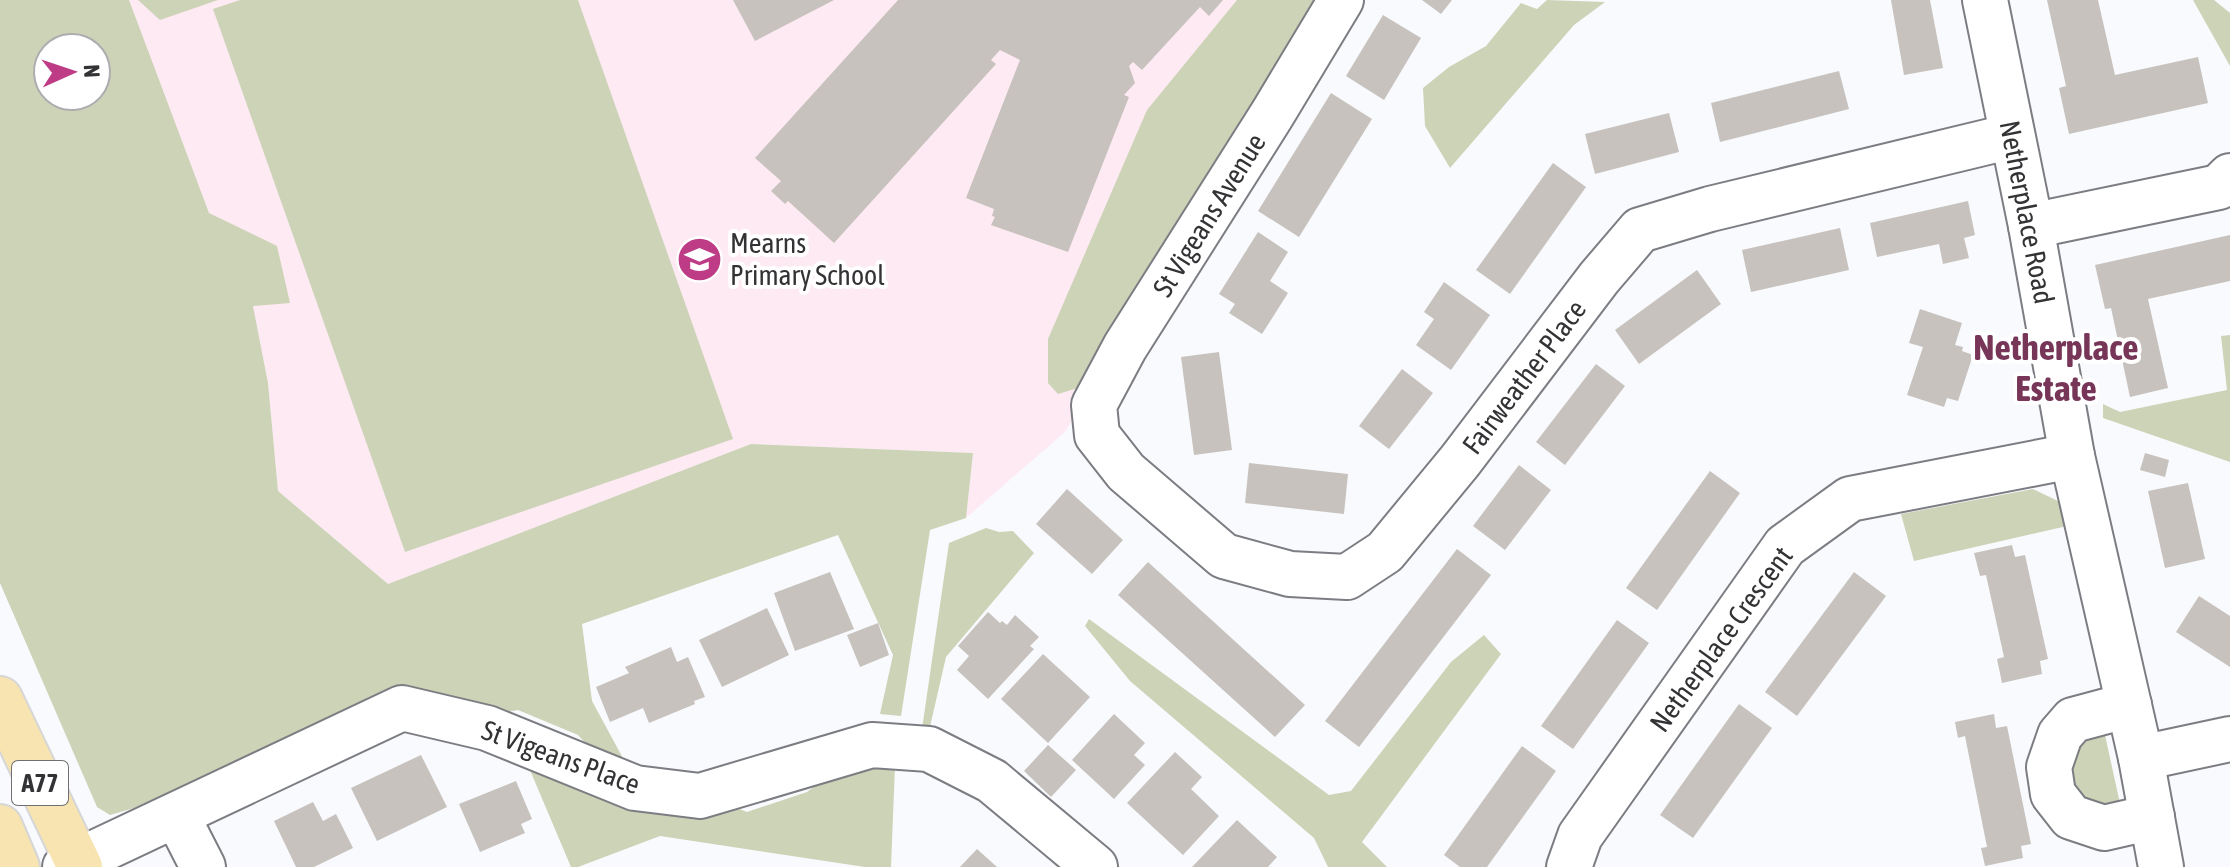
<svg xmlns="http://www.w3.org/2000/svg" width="2230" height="867" font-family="'Asap Condensed',sans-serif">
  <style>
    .education { fill: #feeaf2 }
    .green { fill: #ccd3b7; fill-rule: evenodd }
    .building { fill: #c7c2bd }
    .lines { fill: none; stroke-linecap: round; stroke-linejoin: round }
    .minor-casing { stroke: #7c7d83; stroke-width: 48 }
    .major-casing { stroke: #d6d6d7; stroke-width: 48 }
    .minor { stroke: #fff; stroke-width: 44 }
    .major { stroke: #f7e4b0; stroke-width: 44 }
    .labels { text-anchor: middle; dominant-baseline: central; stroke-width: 8; stroke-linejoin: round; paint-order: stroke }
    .shield { fill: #fff; stroke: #707072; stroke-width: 2 }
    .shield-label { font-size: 26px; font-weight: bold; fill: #333336 }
    .street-label { font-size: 28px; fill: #333336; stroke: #fff }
    .poi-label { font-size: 28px; fill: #333336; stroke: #fff; text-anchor: start }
    .district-label { font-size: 36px; font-weight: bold; fill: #773658; stroke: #fff }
  </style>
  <rect width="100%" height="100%" fill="#f9fafe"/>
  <polygon class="education" points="127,0 1321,0 1065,432 966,518 973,453 751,444 388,584 278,491 268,383 253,306 209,213"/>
  <g class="green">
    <path d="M0,0H129L209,213L277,246L290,303L253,306L268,383L278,491L388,584L751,444L973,453L966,518L930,530L901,716L880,714L893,655L838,535L582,624L592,701L624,760L599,758L578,735L518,710L491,715L366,708L134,808L110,815L97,807L0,583ZM48,48H96V96H48Z"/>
    <polygon points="138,0 218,0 160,20"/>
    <polygon points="240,0 578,0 733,439 405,552 213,9"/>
    <polygon points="1237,0 1321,0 1094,383 1058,394 1048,383 1048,339 1147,110"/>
    <polygon points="1547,0 1605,2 1574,25 1450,168 1425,126 1423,88 1449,67 1486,46 1521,3 1537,9"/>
    <polygon points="2193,0 2214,0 2230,13 2230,66"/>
    <polygon points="2230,335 2230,462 2103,418 2103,404 2120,412 2227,390 2221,336"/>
    <polygon points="2033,489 2058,501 2067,526 1914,561 1901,514"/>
    <polygon points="986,528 999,532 1013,531 1034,553 946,657 929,731 922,729 949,543"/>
    <polygon points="1089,619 1329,795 1351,791 1451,662 1484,635 1501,654 1362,842 1387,867 1328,867 1314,838 1130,681 1085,626"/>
    <polygon points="2101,717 2123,817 2096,818 2059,763"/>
    <polygon points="527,763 719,801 747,812 807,792 839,768 895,766 891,867 865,867 660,836 578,867 571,867"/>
  </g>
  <g class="building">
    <polygon points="733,0 834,0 755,41"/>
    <polygon points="898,0 1223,0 1209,16 1200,7 1142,70 1133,62 1129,66 1135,83 1124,95 1129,97 1068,252 991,225 995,217 992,216 994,209 966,198 1020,60 1000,50 991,60 996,64 834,243 788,201 785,204 771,191 781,181 755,158"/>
    <polygon points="1422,0 1452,0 1441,14"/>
    <polygon points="1891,0 1930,0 1943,68 1904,75"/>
    <polygon points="2047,0 2098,0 2115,75 2198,57 2208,103 2069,134 2059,88 2066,86"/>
    <polygon points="1383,15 1421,38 1384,100 1346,76"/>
    <polygon points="1839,71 1849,109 1720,142 1711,103"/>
    <polygon points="1331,93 1372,119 1299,237 1258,211"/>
    <polygon points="1669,113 1679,152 1595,174 1585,134"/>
    <polygon points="1553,163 1586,187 1510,294 1476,270"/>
    <polygon points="1968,201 1975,235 1964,238 1969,258 1943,264 1939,244 1877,257 1870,223"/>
    <polygon points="1840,228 1849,270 1751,292 1742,250"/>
    <polygon points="1258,232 1288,252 1270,281 1288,293 1262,334 1229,313 1235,304 1219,294"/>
    <polygon points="2230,235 2230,281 2148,299 2168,388 2130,397 2111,308 2105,309 2095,265"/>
    <polygon points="1697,270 1721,304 1639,364 1615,330"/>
    <polygon points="1444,282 1490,315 1451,370 1416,345 1434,319 1424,312"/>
    <polygon points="1920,309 1962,323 1955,345 1963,347 1962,351 1973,355 1958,401 1947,398 1944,407 1907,395 1923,347 1909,343"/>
    <polygon points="1219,352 1232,450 1194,455 1181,357"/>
    <polygon points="1596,364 1625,386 1565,465 1536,442"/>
    <polygon points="1402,369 1433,393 1389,449 1359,426"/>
    <polygon points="2145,453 2169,460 2165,477 2140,470"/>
    <polygon points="1249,463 1348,474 1344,514 1245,503"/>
    <polygon points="1519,465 1551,490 1505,550 1473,526"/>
    <polygon points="1710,471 1740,493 1657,610 1626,588"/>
    <polygon points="2188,483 2205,559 2165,568 2148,491"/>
    <polygon points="1067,489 1123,540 1092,574 1036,524"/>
    <polygon points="2012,545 2015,557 2025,555 2048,659 2040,661 2042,674 2002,683 1997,659 2004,657 1986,575 1980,576 1974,553"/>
    <polygon points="1457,549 1491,575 1359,747 1325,721"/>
    <polygon points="1148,562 1305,705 1275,737 1118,595"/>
    <polygon points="830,572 854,629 795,651 774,593"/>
    <polygon points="1854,572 1886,596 1797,716 1765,692"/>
    <polygon points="2199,596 2230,616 2230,667 2176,632"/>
    <polygon points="767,608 789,655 722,687 699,640"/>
    <polygon points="988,612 1000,623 1002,621 1007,625 1015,615 1039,637 1030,646 1034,649 988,699 957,670 969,656 958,646"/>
    <polygon points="1617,620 1649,643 1573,749 1541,726"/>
    <polygon points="878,623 889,655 860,667 847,635"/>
    <polygon points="671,647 677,662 688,657 705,697 694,701 695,704 649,723 643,708 610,722 596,687 629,673 625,667"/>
    <polygon points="1043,654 1090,697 1048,743 1001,699"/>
    <polygon points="1739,704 1772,728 1693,838 1660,815"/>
    <polygon points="1114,714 1145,743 1134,755 1145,765 1114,799 1072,760"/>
    <polygon points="1994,714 1996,728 2007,726 2031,844 2021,846 2023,858 1985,866 1981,848 1987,847 1965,736 1958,738 1955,722"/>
    <polygon points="1048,745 1076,770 1051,797 1024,771"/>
    <polygon points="1522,746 1556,771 1487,867 1460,867 1444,855"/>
    <polygon points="1175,752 1202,777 1191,789 1219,816 1183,855 1127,803"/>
    <polygon points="421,755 447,807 377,841 351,788"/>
    <polygon points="516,781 532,819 521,824 525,833 480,852 459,804"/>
    <polygon points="313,802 323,821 336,814 353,848 314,867 296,867 274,821"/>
    <polygon points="1237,820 1277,857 1268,867 1192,867"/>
    <polygon points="977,849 997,867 960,867"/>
  </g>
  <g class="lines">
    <defs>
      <g id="minor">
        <polyline points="1341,0 1273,113 1125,347 1094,405 1097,435 1126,472 1224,556 1290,574 1347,577 1385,552 1460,461 1599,278 1640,230 1710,209 2012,136"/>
        <polyline points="1985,0 2031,226 2072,456 2141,758 2161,867"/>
        <polyline points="2031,226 2219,187 2230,176"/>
        <polyline points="2129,705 2073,720 2060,735 2049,767 2053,794 2071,817 2104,828 2152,817"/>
        <polyline points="2141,758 2230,739"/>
        <polyline points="177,816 203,867"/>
        <polyline points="65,867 402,708 487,728 635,788 700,796 872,745 929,749 992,781 1095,867"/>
        <polyline points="1569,867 1580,836 1785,546 1850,499 2072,456"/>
      </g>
      <g id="major">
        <polyline points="0,699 80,867"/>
        <polyline points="0,827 17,867"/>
      </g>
    </defs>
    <use href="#minor" class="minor-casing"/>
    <use href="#major" class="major-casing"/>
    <use href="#minor" class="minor"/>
    <use href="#major" class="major"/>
  </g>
  <defs>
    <symbol id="school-disc" viewBox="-11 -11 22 22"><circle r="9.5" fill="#be3c85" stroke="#fff"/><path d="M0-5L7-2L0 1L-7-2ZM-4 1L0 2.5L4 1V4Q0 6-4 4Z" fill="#fff"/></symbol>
  </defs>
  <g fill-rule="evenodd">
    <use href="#school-disc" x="674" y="234" width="51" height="51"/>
  </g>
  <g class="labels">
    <rect class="shield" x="12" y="761" width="56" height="44" rx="6"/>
    <g class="shield-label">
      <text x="40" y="783">A77</text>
    </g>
    <g class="street-label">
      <text transform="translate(2027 212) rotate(79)">Netherplace Road</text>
      <text transform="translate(1209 215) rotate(-58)">St Vigeans Avenue</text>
      <text transform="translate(1524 377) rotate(-53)">Fairweather Place</text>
      <text transform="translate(1721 639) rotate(-54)">Netherplace Crescent</text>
      <text transform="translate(561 757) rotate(20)">St Vigeans Place</text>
    </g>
    <g class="poi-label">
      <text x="730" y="243">Mearns<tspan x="730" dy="32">Primary School</tspan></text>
    </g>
    <g class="district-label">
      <text x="2056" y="347">Netherplace<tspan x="2056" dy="41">Estate</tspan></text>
    </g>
  </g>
  <g transform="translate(72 72) rotate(87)"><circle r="38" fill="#ffffff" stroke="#adadaf" stroke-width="2"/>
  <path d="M0-6L14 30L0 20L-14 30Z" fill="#be3c85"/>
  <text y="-12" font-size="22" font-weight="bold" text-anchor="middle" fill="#333336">N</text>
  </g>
</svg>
